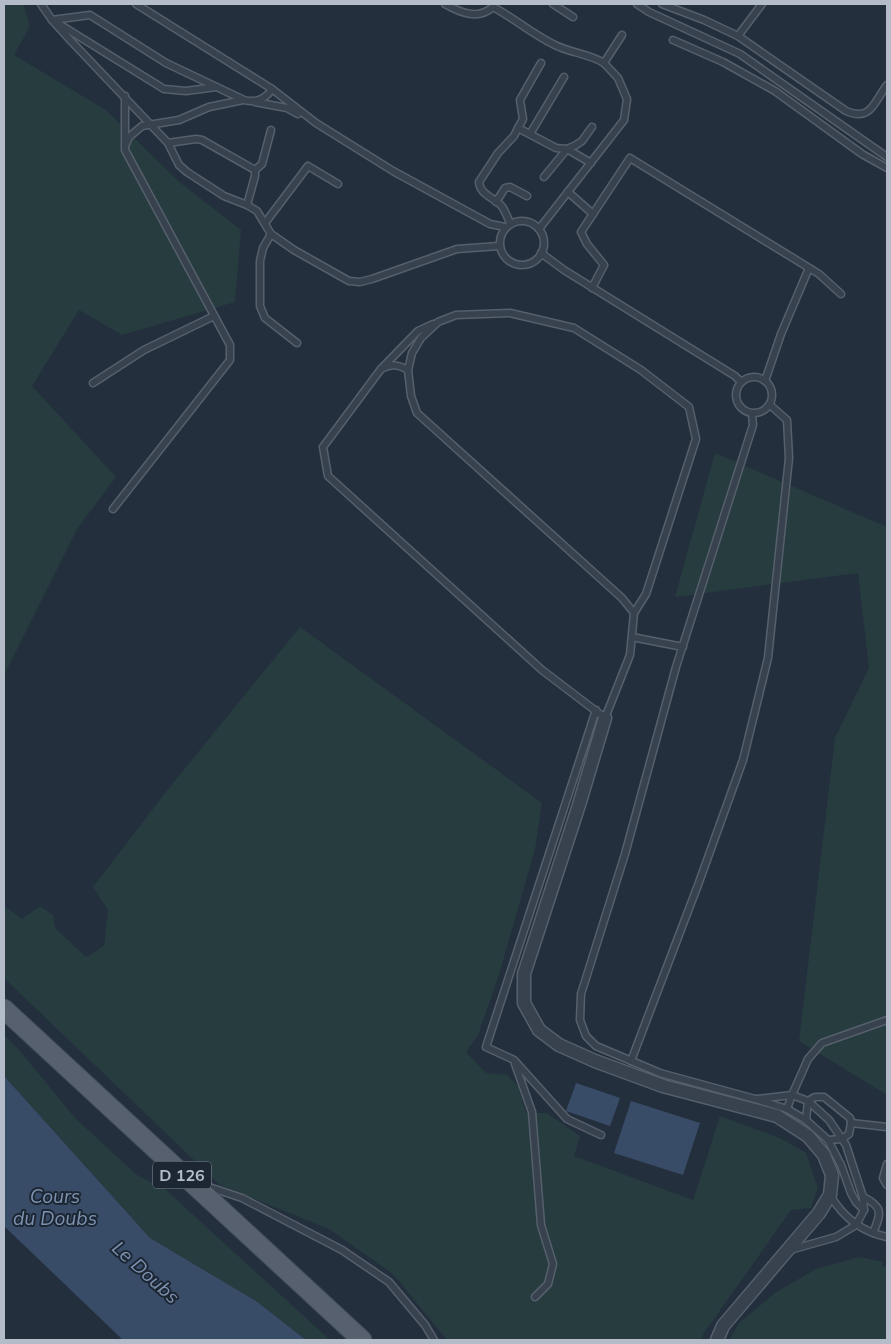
<svg xmlns="http://www.w3.org/2000/svg" width="891" height="1344" font-family="Mulish,sans-serif">
  <style>
    .green { fill: #263c3f }
    .water { fill: #394c67 }
    .lines { fill: none; stroke-linecap: round; stroke-linejoin: round }
    .service-casing { stroke: #565f6c; stroke-width: 9 }
    .minor-casing { stroke: #565f6c; stroke-width: 15 }
    .primary-casing { stroke: #414a57; stroke-width: 21 }
    .service { stroke: #38414e; stroke-width: 6 }
    .minor { stroke: #38414e; stroke-width: 12 }
    .primary { stroke: #56606e; stroke-width: 19 }
    .labels { text-anchor: middle; dominant-baseline: central; stroke-width: 4; stroke-linejoin: round; paint-order: stroke }
    .shield { fill: #1d2633; stroke: #878f9c; stroke-width: 1 }
    .shield-label { font-size: 16px; font-weight: bold; fill: #b4bcc9 }
    .water-label { font-size: 19px; font-style: italic; fill: #7c92b1; stroke: #1d2633 }
  </style>
  <rect width="100%" height="100%" fill="#242f3e"/>
  <g class="green">
    <polygon points="4,4 23,4 30,26 14,55 106,110 178,181 241,230 235,302 122,335 79,310 32,386 116,477 77,529 4,675"/>
    <polygon points="715,453 887,527 887,1095 799,1041 835,738 869,668 858,573 675,597"/>
    <polygon points="300,627 542,803 535,849 498,978 478,1035 466,1052 486,1073 507,1075 518,1086 526,1113 547,1113 580,1136 574,1156 693,1200 720,1116 780,1138 806,1153 818,1188 811,1208 791,1210 704,1333 701,1340 447,1340 394,1275 329,1229 220,1185 4,978 4,906 22,919 40,906 53,915 55,928 86,957 104,946 108,910 93,887 169,788"/>
    <polygon points="4,1035 20,1051 75,1118 137,1175 166,1190 330,1340 306,1340 256,1301 150,1238 4,1076"/>
    <polygon points="859,1257 883,1262 882,1267 887,1266 887,1340 729,1340 739,1323 775,1293 816,1269"/>
  </g>
  <g class="water">
    <polygon points="4,1076 150,1238 256,1301 306,1340 123,1340 4,1226"/>
    <polygon points="576,1083 620,1098 610,1126 566,1111"/>
    <polygon points="631,1101 700,1123 683,1175 614,1153"/>
  </g>
  <g class="lines">
    <defs>
      <g id="service">
        <polyline points="41,4 52,20 72,42 168,143 179,165 187,172 224,196 247,205 255,176 255,170 202,140 196,139 168,143"/>
        <polyline points="136,4 272,89 316,123 393,171 490,224 505,227"/>
        <path d="M445,4C461,13 478,20 493,7C514,18 532,34 553,44C569,53 588,53 604,63"/>
        <polyline points="553,4 573,17"/>
        <polyline points="637,4 649,12 740,54 887,157"/>
        <path d="M662,4L704,20L738,36L846,111C871,122 874,102 887,85"/>
        <path d="M52,20L90,15L166,63L244,100C256,103 265,100 272,89"/>
        <polyline points="59,24 164,89 186,91 216,87"/>
        <polyline points="738,36 762,4"/>
        <polyline points="673,40 723,62 775,91 862,154 887,168"/>
        <polyline points="541,63 520,100 523,119 518,128 556,148 567,149 591,163"/>
        <polyline points="255,102 287,108 298,114"/>
        <polyline points="530,134 564,77"/>
        <polyline points="126,144 129,137 142,126 179,120 209,107 243,100"/>
        <polyline points="255,170 262,164 271,130"/>
        <polyline points="544,177 567,149 576,145 582,141 592,127"/>
        <polyline points="568,192 593,214"/>
        <polyline points="496,202 505,188 510,187 527,196"/>
        <polyline points="247,205 257,211 271,234 294,250 349,281 360,282 372,279 457,249 499,246"/>
        <circle cx="522" cy="243" r="22"/>
        <polyline points="265,223 308,166 338,184"/>
        <path d="M510,223C508,219 506,213 503,208C497,198 480,196 479,182L498,153L514,136L518,128"/>
        <polyline points="539,229 624,120 627,99 618,78 604,63 622,35"/>
        <polyline points="271,234 263,248 260,261 260,306 265,318 297,343"/>
        <polyline points="541,253 564,270 735,376 741,382"/>
        <polyline points="592,288 604,265 587,244 581,232 630,158 819,274 841,294"/>
        <polyline points="381,369 323,447 328,476 542,670 605,718 630,655 634,613 646,594 696,439 689,407 641,370 574,328 510,313 456,315 438,322 421,338 412,353 408,370 411,396 417,413 622,598 634,613"/>
        <path d="M408,370C397,364 392,364 381,369L418,331L433,324"/>
        <circle cx="754" cy="395" r="18"/>
        <polyline points="765,381 781,334 809,268"/>
        <polyline points="93,383 144,350 214,316"/>
        <polyline points="752,414 753,425 676,667 625,854 581,994 580,1020 586,1036 596,1046 660,1073 755,1099 787,1109 806,1120 828,1140 841,1165 851,1193 856,1202 864,1210"/>
        <polyline points="113,509 230,360 230,345 125,150 125,96"/>
        <polyline points="632,637 683,647"/>
        <polyline points="596,710 486,1047 514,1060 567,1119 601,1135"/>
        <polyline points="631,1061 698,885 743,760 768,658 789,458 787,420 770,405"/>
        <polyline points="515,1064 532,1112 541,1225 553,1264 548,1284 535,1297"/>
        <polyline points="757,1099 792,1095 808,1101 829,1120 846,1145 863,1197 864,1210 856,1225 836,1237 790,1250"/>
        <polyline points="787,1109 792,1095 808,1059 822,1043 887,1020"/>
        <polyline points="806,1120 808,1101 815,1097 824,1097 850,1118 851,1123 849,1134 842,1139 828,1140"/>
        <polyline points="851,1123 887,1127"/>
        <polyline points="887,1164 883,1178 887,1185"/>
        <polyline points="204,1189 209,1187 242,1198 342,1250 389,1282 425,1325 434,1340"/>
        <path d="M830,1195C843,1217 862,1232 887,1237"/>
        <path d="M863,1197C884,1207 881,1214 873,1233"/>
      </g>
      <polyline id="minor" points="605,718 579,805 524,974 524,1003 539,1030 559,1045 595,1061 663,1086 777,1116 808,1136 824,1155 832,1175 830,1195 819,1213 723,1326 717,1340"/>
      <polyline id="primary" points="4,1009 362,1340"/>
    </defs>
    <use href="#service" class="service-casing"/>
    <use href="#minor" class="minor-casing"/>
    <use href="#primary" class="primary-casing"/>
    <use href="#service" class="service"/>
    <use href="#minor" class="minor"/>
    <use href="#primary" class="primary"/>
  </g>
  <g class="labels">
    <rect class="shield" x="153" y="1161.5" width="58" height="27" rx="4"/>
    <g class="shield-label">
      <text x="182" y="1175">D 126</text>
    </g>
    <g class="water-label">
      <text x="55" y="1196">Cours<tspan x="55" dy="22">du Doubs</tspan></text>
      <text transform="translate(146 1272) rotate(42)">Le Doubs</text>
    </g>
  </g>
  <rect width="891" height="1344" fill="none" stroke="#b4bcc9" stroke-width="10"/>
</svg>
